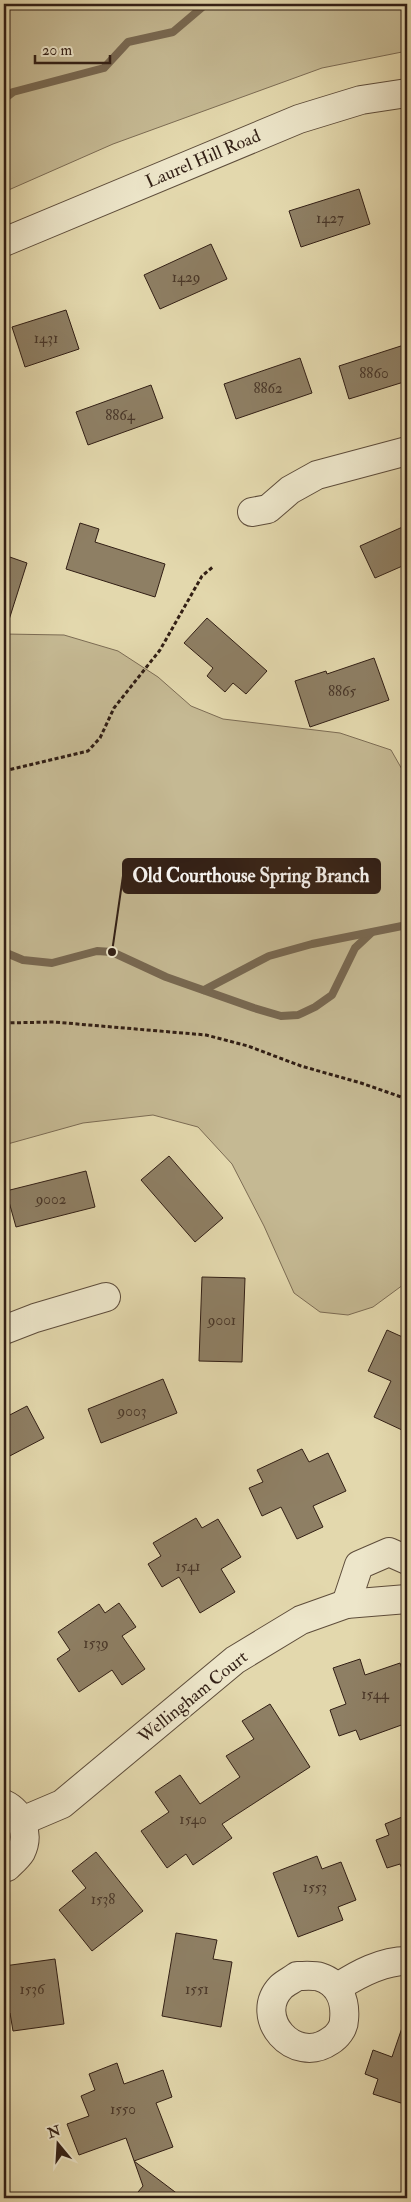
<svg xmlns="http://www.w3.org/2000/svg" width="411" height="2202" font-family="'IM FELL Double Pica',serif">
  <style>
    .green { fill: #c5b993; stroke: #7c6c54 }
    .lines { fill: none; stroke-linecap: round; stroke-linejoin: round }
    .stream { stroke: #786851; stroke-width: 8 }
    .building { fill: #8e7f64; stroke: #321f15 }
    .street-casing { stroke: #5e4d3b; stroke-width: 30 }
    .path { stroke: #321f15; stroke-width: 3; stroke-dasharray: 4 2.5; stroke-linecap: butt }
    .street { stroke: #ede6ca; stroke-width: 28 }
    .labels { text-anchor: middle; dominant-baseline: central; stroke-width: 4; stroke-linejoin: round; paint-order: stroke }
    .number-label { font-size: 15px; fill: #493729 }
    .street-label { font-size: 18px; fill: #321f15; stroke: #ede6ca }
    .leader { fill: none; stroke: #321f15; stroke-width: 2 }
    .callout-dot { fill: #321f15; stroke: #ede6ca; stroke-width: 2 }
    .callout { fill: #321f15; stroke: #321f15; stroke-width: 2 }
    .callout-label { font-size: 19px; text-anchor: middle; font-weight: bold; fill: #fff }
  </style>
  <rect width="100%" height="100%" fill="#e3d8ad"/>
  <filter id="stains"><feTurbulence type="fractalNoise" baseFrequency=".004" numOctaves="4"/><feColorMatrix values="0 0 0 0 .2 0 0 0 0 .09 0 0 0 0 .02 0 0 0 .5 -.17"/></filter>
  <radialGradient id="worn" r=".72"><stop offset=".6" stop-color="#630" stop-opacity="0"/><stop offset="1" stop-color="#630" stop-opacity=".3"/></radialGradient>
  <g class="green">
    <polygon points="4,4 407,4 407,51 322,68 113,144 4,192"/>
    <polygon points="4,634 64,635 118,651 158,677 191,706 223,719 340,733 391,750 407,778 407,1282 373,1307 348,1315 320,1312 294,1293 264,1226 232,1164 198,1127 153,1115 83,1123 4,1145"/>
  </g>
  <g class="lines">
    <g class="stream">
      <polyline points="4,99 13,92 104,68 128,42 173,32 206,4"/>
      <polyline points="4,952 23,960 52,963 97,951 112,952 166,977 254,1008 281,1016 298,1015 315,1007 332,995 355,948 371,933"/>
      <polyline points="204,990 269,956 312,944 407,925"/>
    </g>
  </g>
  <g class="building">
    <polygon points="359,189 370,224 301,247 289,211"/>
    <polygon points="211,244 227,279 160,309 144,275"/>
    <polygon points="66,310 79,349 25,367 12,327"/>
    <polygon points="407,344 407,381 349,399 339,366"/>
    <polygon points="300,358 312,393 236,419 224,384"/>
    <polygon points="151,385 163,418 88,445 76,412"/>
    <polygon points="80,523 99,529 95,542 165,564 155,597 66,569"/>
    <polygon points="407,525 407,564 375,578 360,546"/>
    <polygon points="4,555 27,563 8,623 4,622"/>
    <polygon points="207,618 267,671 246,694 233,683 225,692 207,676 213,668 184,643"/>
    <polygon points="374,658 389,700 310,727 295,681 326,671 327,674"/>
    <polygon points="169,1156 223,1218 195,1242 141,1180"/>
    <polygon points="86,1171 95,1207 16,1227 6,1191"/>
    <polygon points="202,1277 245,1278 242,1362 199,1361"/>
    <polygon points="387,1330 407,1339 407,1418 402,1430 374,1417 391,1381 368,1371"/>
    <polygon points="163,1379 177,1413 101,1443 88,1409"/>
    <polygon points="27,1406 44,1438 4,1459 4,1418"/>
    <polygon points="302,1449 309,1462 328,1453 346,1491 313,1506 323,1527 297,1539 281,1507 262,1516 249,1488 263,1482 257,1470"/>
    <polygon points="196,1518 202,1528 218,1519 241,1557 221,1569 235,1592 200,1613 179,1577 162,1587 148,1564 161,1556 153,1543"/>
    <polygon points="119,1603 136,1627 122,1636 145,1669 122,1685 112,1670 79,1692 57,1659 70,1650 58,1632 99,1604 105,1613"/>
    <polygon points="360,1659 365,1675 400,1663 407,1685 407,1723 360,1740 356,1730 339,1736 330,1710 346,1704 333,1668"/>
    <polygon points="270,1704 310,1767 222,1824 232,1838 193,1865 186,1854 167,1868 141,1831 169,1812 155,1792 180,1775 200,1804 240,1777 226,1756 254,1739 242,1721"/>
    <polygon points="407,1815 407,1878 406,1878 400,1864 387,1868 376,1840 389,1835 385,1824"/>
    <polygon points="96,1852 143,1911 92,1951 59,1910 86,1888 72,1871"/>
    <polygon points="317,1856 322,1869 341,1862 356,1900 338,1907 343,1920 298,1937 273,1873"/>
    <polygon points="176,1933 217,1940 213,1959 232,1962 221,2027 162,2016"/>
    <polygon points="55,1959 64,2024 13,2031 10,2013 4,2014 4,1966"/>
    <polygon points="404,2022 407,2022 407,2105 373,2094 378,2079 365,2074 373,2050 392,2057"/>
    <polygon points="117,2063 124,2084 163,2070 172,2097 156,2103 173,2147 134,2161 183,2198 133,2198 143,2186 126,2138 79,2155 67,2124 89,2116 81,2096 95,2090 89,2074"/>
  </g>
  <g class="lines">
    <defs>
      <g id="street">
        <polyline points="4,242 299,119 361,100 407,93"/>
        <polyline points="252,512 268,509 290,490 317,475 407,451"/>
        <polyline points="4,1330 35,1318 106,1297"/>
        <polyline points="346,1604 359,1565 389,1552 407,1560"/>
        <path d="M4,1804C21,1812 30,1834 21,1852C18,1857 11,1863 7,1867L4,1868"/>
        <polyline points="22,1821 62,1804 235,1660 301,1620 346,1604 407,1599"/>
        <path d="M297,1976C304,1976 314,1975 320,1977C339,1983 346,2001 344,2020C344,2028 337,2037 330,2041C294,2066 252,2017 281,1987C285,1983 292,1980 297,1976Z"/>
        <path d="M338,1987C358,1974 382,1961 407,1961"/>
      </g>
    </defs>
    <use href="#street" class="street-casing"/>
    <g class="path">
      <polyline points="4,771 88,751 100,738 114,708 160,650 202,576 214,566"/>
      <polyline points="4,1023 54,1022 206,1035 248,1046 301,1066 361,1083 407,1099"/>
    </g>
    <use href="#street" class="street"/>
  </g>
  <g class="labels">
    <g class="number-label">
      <text x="330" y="218">1427</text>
      <text x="186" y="277">1429</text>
      <text x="46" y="338">1431</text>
      <text x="374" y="373">8860</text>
      <text x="268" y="388">8862</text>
      <text x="120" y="415">8864</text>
      <text x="342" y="691">8865</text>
      <text x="51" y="1199">9002</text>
      <text x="222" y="1320">9001</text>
      <text x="132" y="1411">9003</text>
      <text x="188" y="1566">1541</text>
      <text x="96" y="1643">1539</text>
      <text x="375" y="1694">1544</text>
      <text x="193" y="1819">1540</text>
      <text x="315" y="1887">1553</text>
      <text x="103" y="1899">1538</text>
      <text x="32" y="1989">1536</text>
      <text x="197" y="1989">1551</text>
      <text x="123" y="2109">1550</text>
    </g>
    <g class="street-label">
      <text transform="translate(203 159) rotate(-23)">Laurel Hill Road</text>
      <text transform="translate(193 1697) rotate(-39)">Wellingham Court</text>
    </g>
  </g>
  <path class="leader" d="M112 952L123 876"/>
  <circle class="callout-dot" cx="112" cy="952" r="5"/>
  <rect class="callout" x="123" y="859" width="257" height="34" rx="5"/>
  <g class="callout-label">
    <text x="251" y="882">Old Courthouse Spring Branch</text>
  </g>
  <rect width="411" height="2202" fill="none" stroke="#e3d8ad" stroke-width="20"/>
  <rect x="5" y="5" width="401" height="2192" fill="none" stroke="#321f15" stroke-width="2.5"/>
  <rect x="10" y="10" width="391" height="2182" fill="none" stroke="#321f15"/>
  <g transform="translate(58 2144) rotate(342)" stroke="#ede6ca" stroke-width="4" paint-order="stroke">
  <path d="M0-4L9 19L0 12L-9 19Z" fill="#321f15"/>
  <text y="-8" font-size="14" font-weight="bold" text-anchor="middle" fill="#321f15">N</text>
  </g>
  <path d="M35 55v8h75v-8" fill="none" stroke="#321f15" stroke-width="2.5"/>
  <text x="42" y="55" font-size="15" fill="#321f15" stroke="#ede6ca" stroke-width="4" paint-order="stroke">20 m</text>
  <rect width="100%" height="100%" filter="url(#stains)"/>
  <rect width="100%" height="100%" fill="url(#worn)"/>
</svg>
